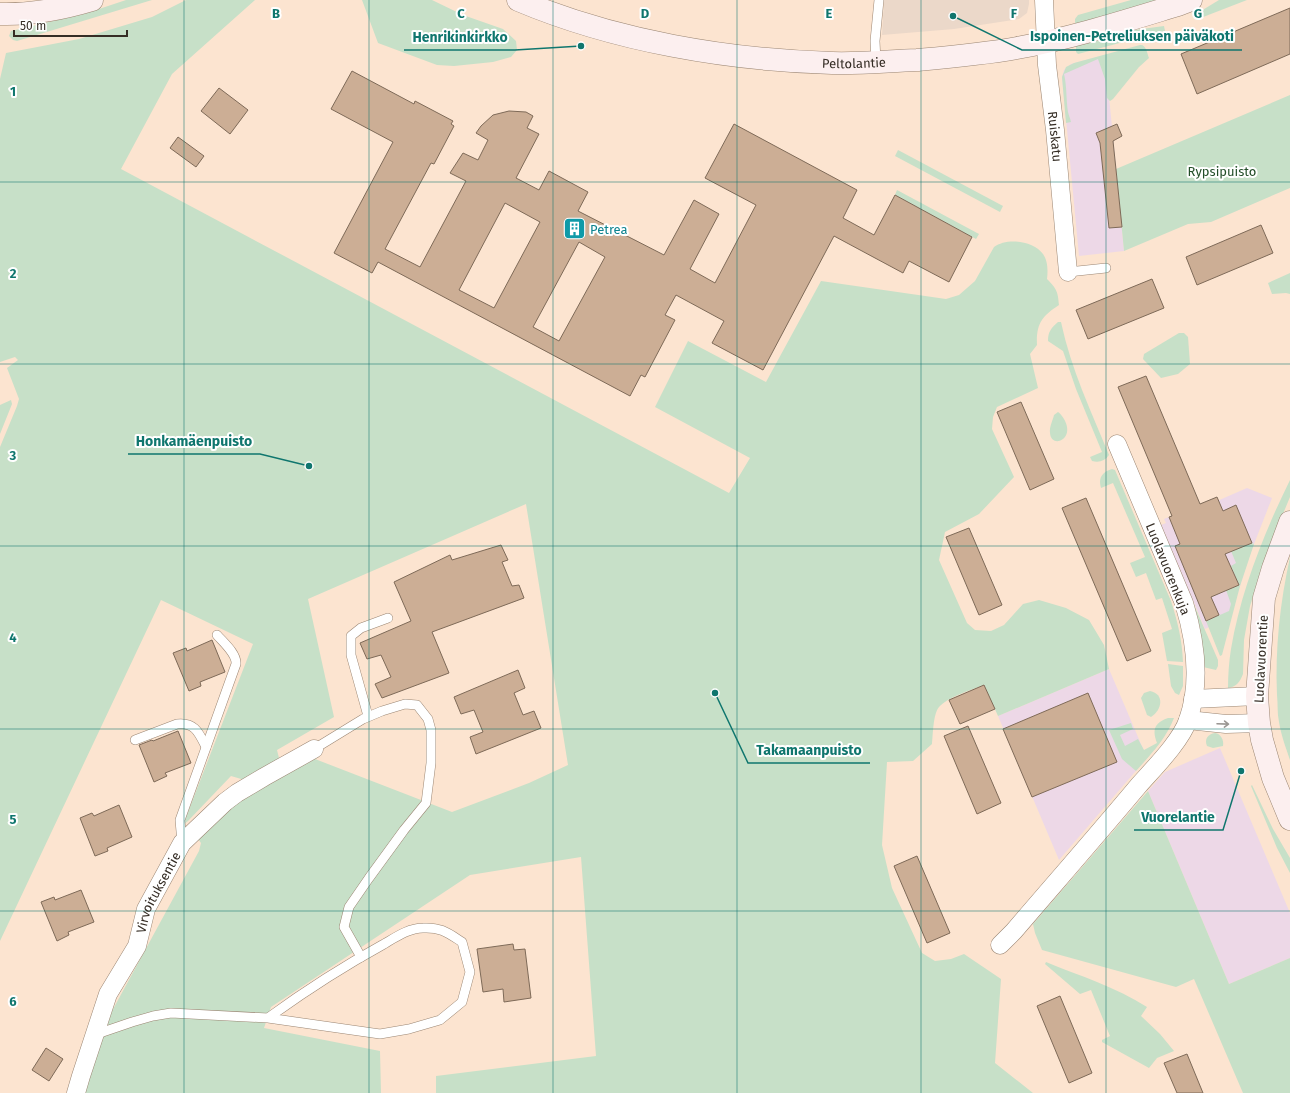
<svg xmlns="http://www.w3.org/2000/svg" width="1290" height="1093" font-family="'Fira Sans',sans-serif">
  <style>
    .industrial { fill: #edd8e7 }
    .education { fill: #ebd8c9 }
    .green { fill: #c7e0c8 }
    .building { fill: #ccae95; stroke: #7e6a58; fill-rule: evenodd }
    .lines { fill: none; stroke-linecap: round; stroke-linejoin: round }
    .lane-casing { stroke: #9b8673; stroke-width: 10 }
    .street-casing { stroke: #9b8673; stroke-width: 19 }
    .secondary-casing { stroke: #9b8673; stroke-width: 23 }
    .lane { stroke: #fff; stroke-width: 9 }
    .street { stroke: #fff; stroke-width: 18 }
    .secondary { stroke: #fcefef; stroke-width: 22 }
    .oneway { stroke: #9a9692 }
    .grid { fill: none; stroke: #0f766e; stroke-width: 1; stroke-opacity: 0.55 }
    .labels { text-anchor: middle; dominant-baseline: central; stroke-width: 4; stroke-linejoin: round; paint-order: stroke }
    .street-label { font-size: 13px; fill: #352d25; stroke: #fff }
    .park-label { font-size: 13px; fill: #234e29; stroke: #fff }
    .culture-label { font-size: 13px; fill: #0d838f; stroke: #fff; text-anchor: start }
    .grid-label { font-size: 13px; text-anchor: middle; font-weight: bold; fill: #0f766e; stroke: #fff; stroke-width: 4; stroke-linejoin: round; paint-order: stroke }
    .leader { fill: none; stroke: #0f766e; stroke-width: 1.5 }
    .callout-dot { fill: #0f766e; stroke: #fff; stroke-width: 1.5 }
    .callout-label { font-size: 14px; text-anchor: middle; font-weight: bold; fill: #0f766e; stroke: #fff; stroke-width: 4; stroke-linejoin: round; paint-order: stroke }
  </style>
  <rect width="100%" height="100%" fill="#fce4d0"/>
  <g class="industrial">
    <polygon points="1105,55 1124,251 1079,256 1062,77 1064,70 1071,64"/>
    <polygon points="1247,488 1272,498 1249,557 1230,618 1205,629 1161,525 1166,523 1164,519 1169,517 1171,521"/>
    <polygon points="1109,669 1147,758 1059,860 998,716"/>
    <polygon points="1220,748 1290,913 1290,958 1229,984 1148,791 1165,772"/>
  </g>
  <polygon class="education" points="884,0 1029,0 1029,4 1027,13 1019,19 954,29 882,35"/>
  <g class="green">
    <polygon points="126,0 152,0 17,41 13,40 9,36 11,31 87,13"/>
    <path d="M186,0H255L172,74L121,169L729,493L750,458L655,407L688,341L766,382L821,281L946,299L959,295L975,281L994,247C1007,237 1034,241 1043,254C1048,261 1048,271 1047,279C1057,289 1058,292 1059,305C1042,316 1036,324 1037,345L1030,354L1038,388L997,407L993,417L992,429L1014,477L979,514L945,532L939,560L967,623L975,630L991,631L1004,625L1023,604L1039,600L1066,608L1089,620L1104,645L1109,669L998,716L984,685C971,690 948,697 939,707C933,714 933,735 932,744L913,761L887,762L882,845L892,888L922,953L935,961L951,959L964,954L1001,979L995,1063L1033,1093H436V1076L596,1056L581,857L470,875L271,1007L264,1028L380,1051L381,1093H85L93,1067L112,1011L199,851L201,843L198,839L241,799L315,759L452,812L529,783L568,765L526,504L308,599L334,717L277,750L280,762L248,781L231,776L188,821L183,825L253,644L161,600L0,941V447L17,406L19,399L7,368L18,360L15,357L0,362V79L6,53L79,39L152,17Z"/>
    <polygon points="362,0 432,0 463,15 503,29 516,41 517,50 511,57 493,62 454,66 437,65 378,43"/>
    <polygon points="1131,0 1160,0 1085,23 1075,23 1075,19 1078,15"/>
    <polygon points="1219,0 1247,0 1198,19 1196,14"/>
    <polygon points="1164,26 1165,31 1078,54 1076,52 1076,45 1127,31"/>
    <path d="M1140,45C1146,44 1147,53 1149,58L1139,67L1113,99L1110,101L1107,98L1105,79L1098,59L1064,74C1067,86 1066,99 1068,112C1069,116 1070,118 1071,122L1066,123L1062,77L1066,67L1074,63Z"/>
    <polygon points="1290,95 1290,188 1211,222 1188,224 1124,251 1116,169"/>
    <polygon points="898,150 1003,206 1000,212 895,156"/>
    <polygon points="897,190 979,234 976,239 895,195"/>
    <polygon points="1290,273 1290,294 1286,293 1272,294 1268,283"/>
    <path d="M1058,322H1061C1071,369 1091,411 1109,455C1105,461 1099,463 1092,461L1090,457L1102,452L1076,389L1063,351L1048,341C1048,332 1051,328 1058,322Z"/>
    <polygon points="1179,333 1184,333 1188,337 1190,364 1178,374 1161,378 1143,359 1144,354"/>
    <polygon points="11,400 12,404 0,434 0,405"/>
    <path d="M1058,412C1061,414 1062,416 1064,419C1076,440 1051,449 1050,433C1049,427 1053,420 1054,415Z"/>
    <path d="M1112,469L1115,470L1171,601C1178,623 1182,640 1183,662L1167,661L1162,633L1172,629L1162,598L1156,600L1146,573L1136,577L1130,563L1145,557L1113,483L1101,488C1098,478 1102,472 1112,469Z"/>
    <path d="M1290,480V497L1268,550L1250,606L1244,640L1243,674C1240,682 1236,687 1228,688C1228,675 1229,661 1231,649C1241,590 1264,533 1290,480Z"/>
    <polygon points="1252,543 1254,544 1240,586 1222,655 1220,656 1206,621 1229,611 1231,604 1226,590 1239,585 1231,566 1236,563 1231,551"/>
    <path d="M1290,557V760C1286,748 1281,735 1279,722C1277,713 1278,704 1277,695C1275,648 1280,603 1290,557Z"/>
    <path d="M1192,600L1218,660V666L1216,670L1203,667C1203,643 1200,622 1192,600Z"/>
    <polygon points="1168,664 1183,666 1183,686 1179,695 1175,693 1171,686"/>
    <path d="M1150,691C1165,694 1162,710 1151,717L1147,715L1141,698L1144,693Z"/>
    <path d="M1168,718H1174C1166,739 1151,754 1136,771L1122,759L1109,730L1131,723L1133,729L1120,735L1125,746L1138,739L1144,750L1157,743C1152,730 1154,723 1168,718Z"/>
    <path d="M1215,733C1221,734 1224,740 1223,746L1213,748L1207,746C1204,739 1208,734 1215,733Z"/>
    <polygon points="1252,785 1273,829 1290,858 1290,873 1277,848 1251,786"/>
    <polygon points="1148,791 1229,984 1290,958 1290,1093 1243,1093 1194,979 1176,987 1042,950 1035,933 1033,924"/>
    <path d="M1046,962C1080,976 1116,987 1147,1007L1141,1016L1160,1034L1174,1051L1157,1058L1149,1068L1102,1042V1040L1110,1036L1091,990L1080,994L1045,964Z"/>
  </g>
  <g class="building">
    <polygon points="1290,8 1290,54 1197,94 1181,54"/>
    <path d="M352,71L414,104L415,101L453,121L451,124L454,126L434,164L431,163L385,249L420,267L466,181L450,173L463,153L478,160L488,140L476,133L481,126L493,115L509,111L526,112L533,116L527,128L539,134L516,178L539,190L549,171L588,192L578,211L664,255L694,200L719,214L690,269L715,283L756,205L705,178L734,124L857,190L843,218L874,235L895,195L972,237L949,282L909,261L903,273L834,236L763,370L712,343L724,321L676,295L665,315L675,320L645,377L641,375L630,396L378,262L372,273L334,253L393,142L331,109ZM505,203L540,222L494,308L459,290ZM579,242L605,257L559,341L533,327Z"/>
    <polygon points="219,88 248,110 230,134 201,111"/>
    <polygon points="1117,124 1122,136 1113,141 1122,227 1109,228 1100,143 1096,133"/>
    <polygon points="178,137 204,156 196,167 170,148"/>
    <polygon points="1261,225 1273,253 1197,285 1186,257"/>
    <polygon points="1152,279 1164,308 1088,339 1076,310"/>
    <polygon points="1146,376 1200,504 1217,497 1223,511 1236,505 1252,543 1225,554 1239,585 1211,597 1219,615 1206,621 1175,546 1180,544 1169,517 1172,516 1118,387"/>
    <polygon points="1021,402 1054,479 1030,490 997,412"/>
    <polygon points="1086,498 1151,651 1127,661 1062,508"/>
    <polygon points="969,528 1002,605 979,615 946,537"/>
    <polygon points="501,545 508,560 502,562 512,586 519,585 524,598 432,632 449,673 382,698 375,684 391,677 381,655 367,659 360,643 411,621 394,582 450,555 452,560"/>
    <polygon points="212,640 225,672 200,682 201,686 189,691 173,653 186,648 187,651"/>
    <polygon points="518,670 525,688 514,693 523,715 534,711 541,728 476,754 470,737 483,732 474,710 461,714 454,697"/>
    <polygon points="984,685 995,709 960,724 949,700"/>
    <polygon points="1088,693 1117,762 1032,797 1003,729"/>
    <polygon points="968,726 1001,803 977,814 944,736"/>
    <polygon points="178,731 191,763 165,773 167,776 154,782 139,745 152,740 153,741"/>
    <polygon points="119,805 132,837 107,848 108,851 95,856 80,818 92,813 94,816"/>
    <polygon points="917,856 950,933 927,943 894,866"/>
    <polygon points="81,890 94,922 68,932 69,935 57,941 41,902 54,897 55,900"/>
    <polygon points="513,944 514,950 525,949 531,998 504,1002 503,989 483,992 477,949"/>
    <polygon points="1060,996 1092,1073 1069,1083 1037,1006"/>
    <polygon points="46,1048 63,1059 49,1081 32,1070"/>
    <polygon points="1187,1054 1203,1093 1177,1093 1164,1063"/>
  </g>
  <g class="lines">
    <defs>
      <g id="lane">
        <polyline points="876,62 875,41 879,0"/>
        <polyline points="1068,272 1106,268"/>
        <polyline points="368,716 351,655 351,636 361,628 388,618"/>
        <path d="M135,740L177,724C195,722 199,733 206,747"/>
        <polyline points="314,749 363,719 382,711 405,704 417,705 428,719 431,730 431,763 426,803 404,830 369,878 349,907 344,927 361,957"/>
        <path d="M182,843L180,820L236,664C237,654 224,643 217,635"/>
        <path d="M94,1035L132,1022L153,1016L171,1013L268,1018L380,1034L409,1029L440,1020L462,1002L470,972L462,942C448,933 441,927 423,928C409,928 396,937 384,944C344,966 305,991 268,1018"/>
      </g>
      <g id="street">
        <path id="s1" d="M1044,0L1047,65L1055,130L1068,272"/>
        <polyline points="1193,699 1257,696"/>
        <polyline points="1188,720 1226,724 1259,723"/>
        <path d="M1000,945L1014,931C1056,882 1098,834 1139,785C1154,768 1181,741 1188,720C1201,683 1195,639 1184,603L1117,444"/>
        <path id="s2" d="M76,1093L81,1076L108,994L137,946L146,909L182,843L225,802L237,793L264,777L314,749"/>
      </g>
      <g id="secondary">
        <path id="s3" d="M518,0C615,41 728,60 832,63C860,64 888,61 917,60C950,57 984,54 1017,48C1072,38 1125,21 1178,5L1191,0"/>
        <path d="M0,14C31,15 62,9 92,0"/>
        <polyline points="1290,522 1273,568 1264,598 1257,696 1259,723 1262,740 1273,778 1290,819"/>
      </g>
    </defs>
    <use href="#lane" class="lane-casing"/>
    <use href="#street" class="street-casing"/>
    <use href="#secondary" class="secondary-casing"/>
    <use href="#lane" class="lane"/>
    <use href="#street" class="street"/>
    <use href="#secondary" class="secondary"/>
  </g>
  <defs><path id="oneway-shaft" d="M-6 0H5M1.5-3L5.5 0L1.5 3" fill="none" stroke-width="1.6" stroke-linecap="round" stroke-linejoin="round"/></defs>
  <use class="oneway" href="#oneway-shaft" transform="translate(1223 724) rotate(2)"/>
  <path class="grid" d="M184,0V1093M369,0V1093M553,0V1093M737,0V1093M921,0V1093M1106,0V1093M0,182H1290M0,364H1290M0,546H1290M0,729H1290M0,911H1290"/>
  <defs>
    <symbol id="building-square" viewBox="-11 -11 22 22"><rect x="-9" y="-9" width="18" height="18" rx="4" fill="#0f9aa8" stroke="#fff"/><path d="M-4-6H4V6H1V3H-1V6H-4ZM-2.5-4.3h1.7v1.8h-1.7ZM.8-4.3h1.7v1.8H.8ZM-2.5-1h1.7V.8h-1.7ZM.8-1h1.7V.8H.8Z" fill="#fff"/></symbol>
  </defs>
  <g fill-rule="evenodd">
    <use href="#building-square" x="562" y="216" width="25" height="25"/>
  </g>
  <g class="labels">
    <g class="street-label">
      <text stroke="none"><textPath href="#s3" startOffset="344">Peltolantie</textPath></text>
      <text stroke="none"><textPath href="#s1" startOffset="137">Ruiskatu</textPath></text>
      <text transform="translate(1168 569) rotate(68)">Luolavuorenkuja</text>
      <text transform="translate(1261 659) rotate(-87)">Luolavuorentie</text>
      <text stroke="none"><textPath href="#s2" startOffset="218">Virvoituksentie</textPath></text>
    </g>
    <g class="park-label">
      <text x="1222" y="171">Rypsipuisto</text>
    </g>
    <g class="culture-label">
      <text x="590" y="229">Petrea</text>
    </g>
  </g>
  <g class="grid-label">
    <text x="276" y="18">B</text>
    <text x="461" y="18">C</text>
    <text x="645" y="18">D</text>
    <text x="829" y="18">E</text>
    <text x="1014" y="18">F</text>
    <text x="1198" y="18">G</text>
    <text x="13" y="96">1</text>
    <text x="13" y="278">2</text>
    <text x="13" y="460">3</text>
    <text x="13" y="642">4</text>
    <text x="13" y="824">5</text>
    <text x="13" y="1006">6</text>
  </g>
  <path class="leader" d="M953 16L1022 50H1242M581 46L515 50H404M309 466L260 454H128M715 693L748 763H870M1241 771L1223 830H1134"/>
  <g class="callout-dot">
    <circle cx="953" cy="16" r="4"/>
    <circle cx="581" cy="46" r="4"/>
    <circle cx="309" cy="466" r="4"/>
    <circle cx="715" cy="693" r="4"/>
    <circle cx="1241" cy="771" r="4"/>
  </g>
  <g class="callout-label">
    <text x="1132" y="41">Ispoinen-Petreliuksen päiväkoti</text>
    <text x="460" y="42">Henrikinkirkko</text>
    <text x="194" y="446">Honkamäenpuisto</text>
    <text x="809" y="755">Takamaanpuisto</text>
    <text x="1178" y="822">Vuorelantie</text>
  </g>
  <path d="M14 30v6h113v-6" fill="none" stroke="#352d25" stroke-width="2"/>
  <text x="20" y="30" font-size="12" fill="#352d25" stroke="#ffffff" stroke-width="3" paint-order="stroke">50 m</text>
</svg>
